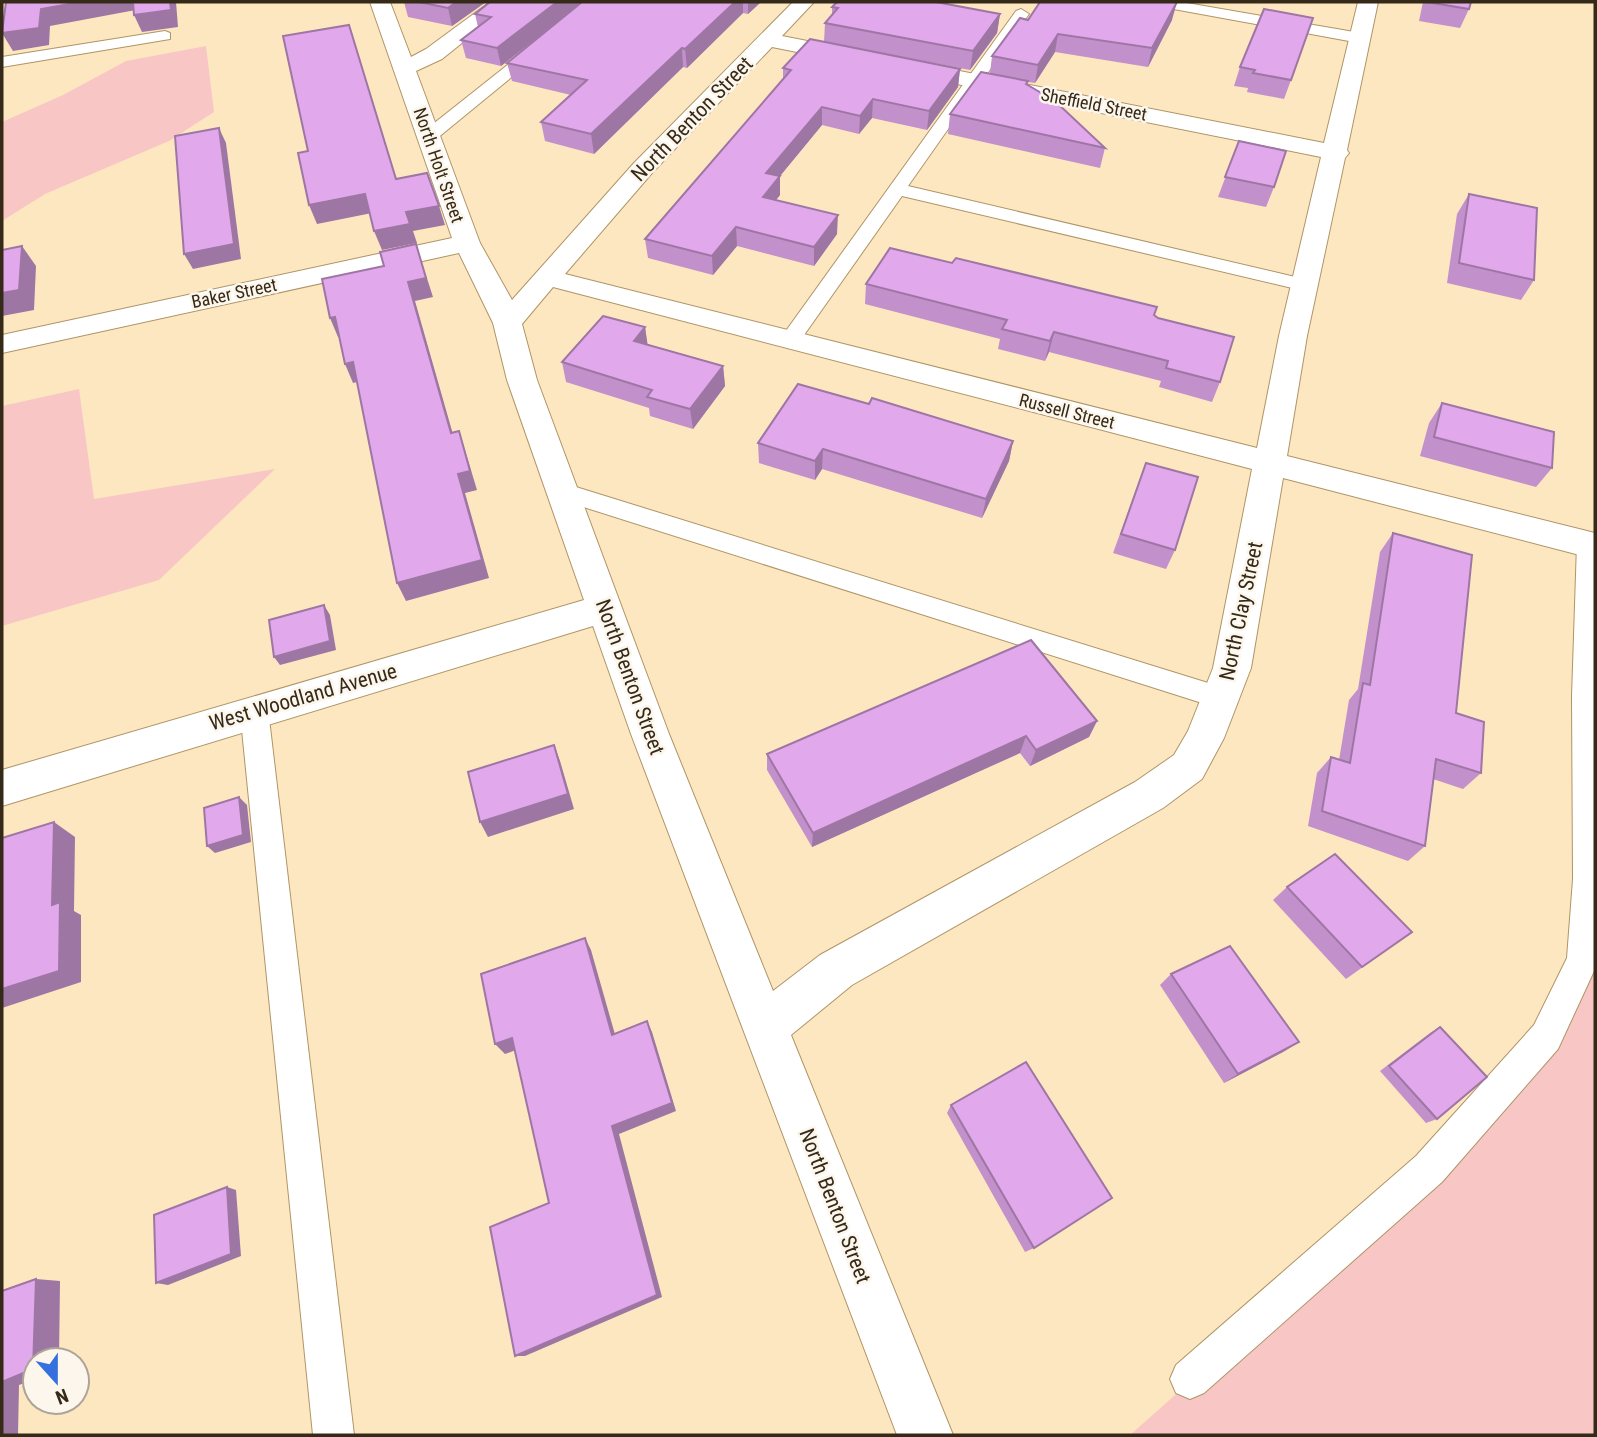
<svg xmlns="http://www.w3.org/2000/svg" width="1597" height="1437" font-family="'Roboto Condensed',sans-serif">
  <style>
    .green { fill: #f8c7c5 }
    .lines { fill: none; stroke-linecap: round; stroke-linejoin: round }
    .service-casing { stroke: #af9566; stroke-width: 2 }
    .minor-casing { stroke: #af9566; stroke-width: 2 }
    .service { fill: #fff; fill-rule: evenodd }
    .minor { fill: #fff; fill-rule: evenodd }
    .wall { fill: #c290ca }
    .shaded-wall { fill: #9e76a4 }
    .building { fill: #e1a8eb; stroke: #9e76a4; stroke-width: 2 }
    .labels { text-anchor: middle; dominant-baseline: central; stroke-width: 5; stroke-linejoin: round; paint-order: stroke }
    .far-street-label { font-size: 18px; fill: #352a17; stroke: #fcf6ed }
    .street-label { font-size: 21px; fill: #352a17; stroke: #fcf6ed }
  </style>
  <rect width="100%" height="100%" fill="#fde7c0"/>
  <g class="green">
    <polygon points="206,46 214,112 169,141 45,194 2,221 2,122 63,95 126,61"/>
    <polygon points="79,389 94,499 275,469 159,580 2,626 2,406"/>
    <polygon points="1589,544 1595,546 1595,1435 1130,1435 1429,1169 1583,960"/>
  </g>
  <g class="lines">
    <defs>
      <g id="service">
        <polygon points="587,2 603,2 435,140 423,140 420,136 423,132"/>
        <polygon points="1150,2 1181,2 1360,33 1368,38 1360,43 1157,6"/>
        <polygon points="1021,9 1029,14 908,186 1312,281 1315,285 1312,289 1305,291 902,196 797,345 783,345 779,340 783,335 1016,11"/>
        <polygon points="165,31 170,33 170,39 2,67 2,57"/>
        <polygon points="563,483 1221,687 1231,690 1235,698 1231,706 1221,709 555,498 551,492 555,486"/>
        <polygon points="1589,535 1595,537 1594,971 1558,1049 1442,1182 1204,1393 1190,1399 1176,1393 1170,1379 1176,1365 1416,1156 1534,1025 1567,958 1573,879 1572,696 1577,544 1580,537"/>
        <polygon points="254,698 264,702 268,710 354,1435 313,1435 240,710 244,702"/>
      </g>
      <path id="minor" d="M370,2H390L411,57L426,49L490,2H513L442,59L416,71L480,243L512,300L634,163L793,2H814L782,36L1324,143L1358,2H1378L1347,150L1349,153L1345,158L1307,336L1287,456L1595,533V559L1283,478L1251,668L1224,738L1202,779L1163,808L852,985L791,1035L953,1435H897L631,734L593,626L2,806V770L584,600L507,380L493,323L459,253L2,353V335L452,238ZM772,47L1321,157L1279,336L1257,448L565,274L652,173ZM553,287L1252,469L1213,668L1188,731L1174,755L1135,782L820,955L773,991L669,734L537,380L522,324Z"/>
    </defs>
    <use href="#service" class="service-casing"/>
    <use href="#minor" class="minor-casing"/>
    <use href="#service" class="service"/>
    <use href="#minor" class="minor"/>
  </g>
  <g class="wall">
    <polygon points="404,2 486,2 452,26 408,17"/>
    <polygon points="490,2 761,2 748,14 743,13 687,68 683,67 594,154 545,141 541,122 571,95 512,81 507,63 549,29 501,66 466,58 461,40 478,27 475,14"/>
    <polygon points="1423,2 1471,2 1469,9 1460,28 1419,21"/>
    <polygon points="832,7 1000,14 997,33 970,70 824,42 825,23 832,15"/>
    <polygon points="1264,9 1291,80 1284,99 1247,92 1248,88 1234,86 1240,67"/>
    <polygon points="1028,20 1172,20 1148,67 1055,52 1035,83 1028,82 1027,84 1105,148 1100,168 948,134 950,114 990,73 992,56"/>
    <polygon points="783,68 960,69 958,87 927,130 872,118 859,134 822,125 780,176 780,195 776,200 837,234 814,266 737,246 713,275 648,258 645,239 783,80"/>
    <polygon points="1239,141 1274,187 1266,207 1218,197"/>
    <polygon points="1469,194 1534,280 1521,300 1447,283 1457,214"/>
    <polygon points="952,263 1154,315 1220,382 1212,402 1159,387 1161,381 1049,352 1045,361 998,349 1000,339 865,304 866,284"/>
    <polygon points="645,327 647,344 723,366 725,386 693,429 650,416 649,408 566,382 562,362"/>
    <polygon points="1442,403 1552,468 1536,487 1420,456 1429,423"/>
    <polygon points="869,404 1013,441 1009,461 982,518 822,469 815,480 759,463 758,443"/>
    <polygon points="1146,463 1175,550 1166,569 1113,553"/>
    <polygon points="1393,533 1456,713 1481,773 1463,789 1433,779 1425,846 1408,861 1308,826 1317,773 1331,757 1339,760 1349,700 1358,689 1380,552"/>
    <polygon points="1097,721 1089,737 1030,766 1020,753 812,847 767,770 767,754"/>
    <polygon points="1287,887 1412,932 1346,979 1273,900"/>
    <polygon points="1171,974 1299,1042 1283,1052 1224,1083 1160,985"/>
    <polygon points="1440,1027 1437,1119 1426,1123 1380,1071 1430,1033"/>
    <polygon points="951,1105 1034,1248 1025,1252 947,1113"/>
  </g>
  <g class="shaded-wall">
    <polygon points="81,2 138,2 141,9 50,26 49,45 13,51 2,33 41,9"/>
    <polygon points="170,2 181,2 176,2 178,27 142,32 134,15"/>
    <polygon points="456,2 486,2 452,26 448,8"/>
    <polygon points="557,2 583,2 501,66 497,48"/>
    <polygon points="735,2 743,2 743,13 687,68 685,49"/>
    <polygon points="748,2 761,2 748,14"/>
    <polygon points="1177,2 1172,20 1148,67 1152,48"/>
    <polygon points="1000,14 997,33 970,70 973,51"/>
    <polygon points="1058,34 1055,52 1035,83 1038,65"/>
    <polygon points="682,48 683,67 594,154 591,134"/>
    <polygon points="960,69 958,87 927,130 929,111"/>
    <polygon points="873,99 872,118 859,134 860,116"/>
    <polygon points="822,107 822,125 780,176 780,195 763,216 763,197 766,173"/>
    <polygon points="219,128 226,143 241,259 193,269 184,254"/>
    <polygon points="365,194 372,213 317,224 309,205"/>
    <polygon points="439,206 445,225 413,231 417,243 382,250 374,231 406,212"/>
    <polygon points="838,215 837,234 814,266 814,247"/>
    <polygon points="736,227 737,246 713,275 712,256"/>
    <polygon points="416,244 433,297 415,301 458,452 451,433 408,282"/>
    <polygon points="22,246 36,266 34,310 2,316 2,293"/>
    <polygon points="335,317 343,336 338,337 330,318"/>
    <polygon points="645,327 648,347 634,341"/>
    <polygon points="1054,332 1049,352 1045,361 1050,341"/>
    <polygon points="353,362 361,381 353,383 345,364"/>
    <polygon points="723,366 725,386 693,429 690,409"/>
    <polygon points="459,431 465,450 477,490 465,493 489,578 406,601 397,583 458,474"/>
    <polygon points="1013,441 1009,461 982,518 986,499"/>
    <polygon points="823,449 822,469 815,480 815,461"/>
    <polygon points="324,605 330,615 336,650 280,665 274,657"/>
    <polygon points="1097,721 1089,737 1030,766 1036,750"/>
    <polygon points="1026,736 1020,753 812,847 813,833"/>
    <polygon points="554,745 560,761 574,809 488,837 480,822"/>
    <polygon points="239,797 247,805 251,842 215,853 207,846"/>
    <polygon points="54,822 75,837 74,911 81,915 81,982 2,1008 2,989 52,905"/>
    <polygon points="585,938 591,950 618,1045 612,1035"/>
    <polygon points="647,1021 652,1032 676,1111 619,1134 662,1297 525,1356 515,1356 612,1126"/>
    <polygon points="512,1038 521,1048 505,1054 495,1044"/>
    <polygon points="1299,1042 1283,1052 1224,1083 1238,1074"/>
    <polygon points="227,1187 236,1190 241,1256 168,1285 156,1283"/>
    <polygon points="36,1279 60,1281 59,1360 35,1360 35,1379 19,1385 18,1435 2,1435 2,1382"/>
  </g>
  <g class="building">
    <polygon points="6,2 81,2 41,9 39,28 2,33"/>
    <polygon points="133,2 170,2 171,10 134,15"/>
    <polygon points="419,2 456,2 448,8"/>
    <polygon points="490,2 557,2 497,48 461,40 491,17 475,14"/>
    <polygon points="582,2 735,2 685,49 682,48 591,134 541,122 587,80 507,63"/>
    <polygon points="837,2 936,2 1000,14 973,51 825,23 838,8 832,7"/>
    <polygon points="1040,2 1177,2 1152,48 1058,34 1038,65 992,56 1020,18 1028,20"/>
    <polygon points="1427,2 1471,2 1469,9"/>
    <polygon points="1264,9 1313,18 1291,80 1253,73 1255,70 1240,67"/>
    <polygon points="349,25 396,179 427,173 439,206 406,212 410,224 374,231 365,194 309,205 298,153 308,151 283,36"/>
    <polygon points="810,39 960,69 929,111 873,99 860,116 822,107 766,173 780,176 763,197 838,215 814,247 736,227 712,256 645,239 791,70 783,68"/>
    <polygon points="981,72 1028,81 1026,84 1055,101 1105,148 950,114"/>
    <polygon points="219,128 234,244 184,254 175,136"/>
    <polygon points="1239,141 1286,151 1274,187 1225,177"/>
    <polygon points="1469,194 1537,208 1534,280 1459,263"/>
    <polygon points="416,244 426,278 408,282 451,433 459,431 470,471 458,474 482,560 397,583 353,362 345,364 335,317 330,318 322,279 384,266 380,252"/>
    <polygon points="22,246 19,290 2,293 2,250"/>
    <polygon points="890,248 952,263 956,258 1157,307 1154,315 1158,318 1234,337 1220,382 1166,368 1168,361 1054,332 1050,341 1002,329 1007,320 866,284"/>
    <polygon points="603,316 645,327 634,341 723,366 690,409 647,397 652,390 562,362"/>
    <polygon points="798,384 869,404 872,398 1013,441 986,499 823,449 815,461 758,443"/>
    <polygon points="1442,403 1554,432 1552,468 1434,437"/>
    <polygon points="1146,463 1198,477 1175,550 1121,534"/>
    <polygon points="1393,533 1472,555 1456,713 1484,722 1481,773 1436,759 1425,846 1322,811 1331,757 1350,763 1363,683 1370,685"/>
    <polygon points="324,605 330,641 274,657 269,620"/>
    <polygon points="1031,640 1097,721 1036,750 1026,736 813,833 767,754"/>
    <polygon points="554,745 568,794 480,822 468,772"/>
    <polygon points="239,797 243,835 207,846 204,808"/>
    <polygon points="54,822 52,905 60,902 59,971 2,989 2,838"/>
    <polygon points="1335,854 1412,932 1362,967 1287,887"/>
    <polygon points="585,938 612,1035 647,1021 672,1103 612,1126 657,1295 515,1356 490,1227 549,1203 512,1038 495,1044 481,974"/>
    <polygon points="1230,946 1299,1042 1238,1074 1171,974"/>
    <polygon points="1440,1027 1487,1077 1437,1119 1389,1066"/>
    <polygon points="1026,1062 1112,1198 1034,1248 951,1105"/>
    <polygon points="227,1187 231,1254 156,1283 154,1215"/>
    <polygon points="36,1279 33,1369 2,1382 2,1291"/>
  </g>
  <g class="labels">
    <g class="far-street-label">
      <text transform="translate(1094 104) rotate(11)">Sheffield Street</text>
      <text transform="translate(439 165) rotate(71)">North Holt Street</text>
      <text transform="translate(234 293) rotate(-12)">Baker Street</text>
      <text transform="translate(1067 411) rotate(14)">Russell Street</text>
    </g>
    <g class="street-label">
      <text transform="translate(692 119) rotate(-46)">North Benton Street</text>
      <text transform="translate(1241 611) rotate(-78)">North Clay Street</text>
      <text transform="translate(630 677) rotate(70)">North Benton Street</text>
      <text transform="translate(303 697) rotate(-16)">West Woodland Avenue</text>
      <text transform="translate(835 1206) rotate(69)">North Benton Street</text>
    </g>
  </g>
  <rect width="1597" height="1437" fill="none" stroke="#352a17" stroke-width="7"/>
  <g transform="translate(56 1381) rotate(159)"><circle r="33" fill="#fcf6ed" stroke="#aca497" stroke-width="2"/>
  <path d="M0-5L12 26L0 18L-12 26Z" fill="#3470de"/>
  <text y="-10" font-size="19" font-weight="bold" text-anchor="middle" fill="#352a17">N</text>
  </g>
</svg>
